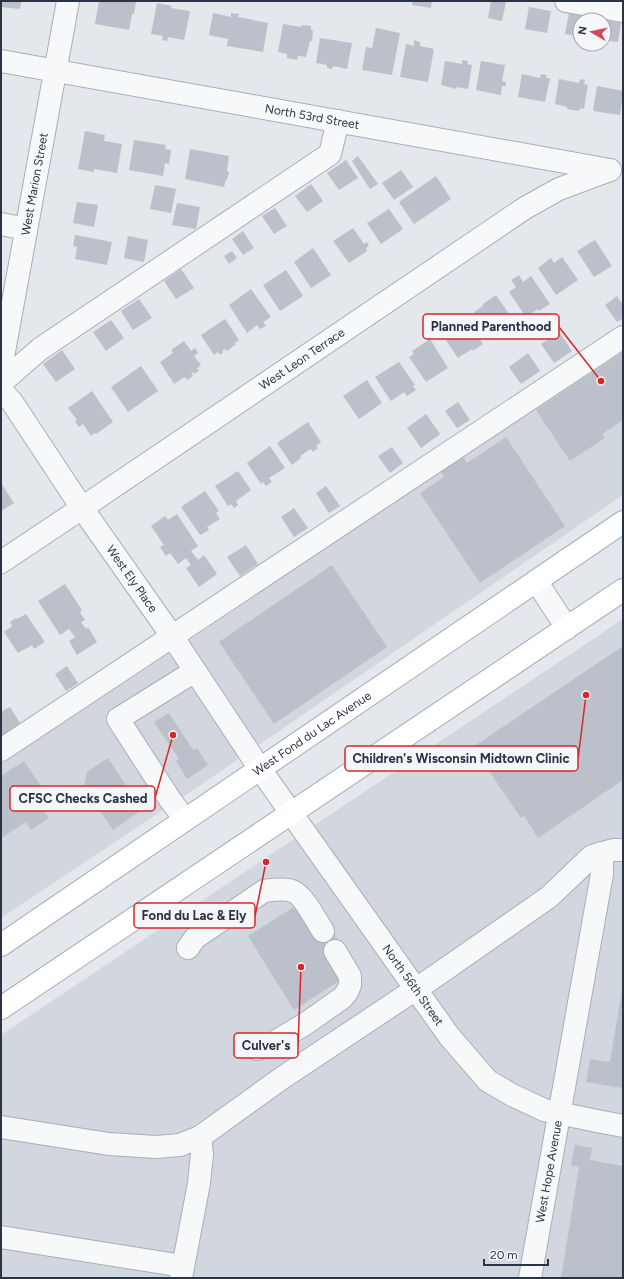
<svg xmlns="http://www.w3.org/2000/svg" width="624" height="1279" font-family="Figtree,sans-serif">
  <style>
    .built { fill: #d2d6de }
    .building { fill: #bbc0ca }
    .lines { fill: none; stroke-linecap: round; stroke-linejoin: round }
    .minor-casing { stroke: #a9aeb7; stroke-width: 24 }
    .major-casing { stroke: #a3abb8; stroke-width: 24 }
    .minor { stroke: #f7f8fa; stroke-width: 22 }
    .major { stroke: #fff; stroke-width: 22 }
    .labels { text-anchor: middle; dominant-baseline: central; stroke-width: 3.5; stroke-linejoin: round; paint-order: stroke }
    .street-label { font-size: 12px; fill: #2b3445; stroke: #f4f6f9 }
    .leader { fill: none; stroke: #d62828; stroke-width: 1.5 }
    .callout-dot { fill: #d62828; stroke: #f4f6f9; stroke-width: 1.5 }
    .callout { fill: #f4f6f9; stroke: #d62828; stroke-width: 1.5 }
    .callout-label { font-size: 13px; text-anchor: middle; font-weight: bold; fill: #2b3445 }
  </style>
  <rect width="100%" height="100%" fill="#e4e7ec"/>
  <g class="built">
    <polygon points="623,348 623,495 205,782 1,918 1,761"/>
    <polygon points="623,619 623,1278 1,1278 1,1035"/>
  </g>
  <g class="building">
    <polygon points="1,1 21,1 20,9 1,7"/>
    <polygon points="99,1 130,1 136,2 134,14 132,14 129,30 95,24"/>
    <polygon points="413,1 432,1 431,8 412,5"/>
    <polygon points="491,1 506,2 502,21 488,18"/>
    <polygon points="157,3 172,6 171,8 190,11 184,40 168,37 167,41 162,40 163,36 151,34"/>
    <polygon points="529,7 551,11 547,33 525,29"/>
    <polygon points="213,13 231,17 231,13 239,14 238,17 268,23 263,52 227,46 228,39 209,35"/>
    <polygon points="569,13 587,16 586,20 580,20 580,36 565,34"/>
    <polygon points="606,20 621,23 618,42 604,40"/>
    <polygon points="283,24 301,27 302,25 311,26 311,30 313,31 312,41 310,41 306,57 298,56 297,60 287,58 287,54 278,52"/>
    <polygon points="376,28 400,33 392,75 362,70 366,47 372,48"/>
    <polygon points="320,38 352,43 347,69 333,66 332,69 327,68 327,65 316,63"/>
    <polygon points="414,40 420,42 420,46 434,49 428,82 400,77 406,44 414,46"/>
    <polygon points="462,60 468,61 467,64 472,65 468,89 457,87 456,89 441,85 445,61 462,64"/>
    <polygon points="481,61 505,65 502,81 506,82 506,86 502,86 501,95 476,90"/>
    <polygon points="522,74 540,78 541,74 547,75 546,78 550,78 545,102 518,97"/>
    <polygon points="559,79 579,83 580,79 585,80 584,84 588,85 584,109 580,108 579,111 567,109 567,107 555,104"/>
    <polygon points="597,86 623,91 620,115 593,111"/>
    <polygon points="85,131 105,135 104,141 122,144 117,173 94,169 94,172 78,169"/>
    <polygon points="134,140 166,145 165,149 171,150 169,164 165,163 163,176 129,170"/>
    <polygon points="190,149 229,156 227,171 229,172 227,180 226,179 224,187 185,179"/>
    <polygon points="358,156 378,184 370,189 352,161"/>
    <polygon points="346,160 358,178 339,190 327,173"/>
    <polygon points="401,170 413,187 394,200 382,183"/>
    <polygon points="436,176 451,199 414,224 399,202"/>
    <polygon points="311,184 323,201 307,212 295,196"/>
    <polygon points="155,185 176,189 171,213 150,209"/>
    <polygon points="77,202 98,205 94,227 73,223"/>
    <polygon points="177,203 200,207 196,229 172,225"/>
    <polygon points="275,208 287,226 274,234 262,216"/>
    <polygon points="389,209 403,229 381,244 367,223"/>
    <polygon points="353,228 364,244 367,242 369,246 366,248 367,251 349,263 333,241"/>
    <polygon points="243,231 254,248 243,255 232,239"/>
    <polygon points="75,235 112,242 107,265 75,259 77,247 73,246"/>
    <polygon points="128,236 148,240 144,262 124,258"/>
    <polygon points="595,240 612,266 594,277 577,251"/>
    <polygon points="313,248 331,275 311,288 294,262"/>
    <polygon points="232,251 237,258 229,264 224,256"/>
    <polygon points="562,257 578,280 556,295 538,268 551,258 554,263"/>
    <polygon points="181,269 194,288 176,299 164,281"/>
    <polygon points="286,270 303,296 280,311 263,285"/>
    <polygon points="519,275 523,282 531,276 550,304 539,311 538,309 526,317 509,292 516,287 511,280"/>
    <polygon points="251,289 271,317 263,322 266,326 260,329 257,325 247,333 229,305"/>
    <polygon points="496,295 516,324 493,340 474,312 483,306 483,304"/>
    <polygon points="617,296 623,305 623,318 617,322 605,305"/>
    <polygon points="139,299 152,318 133,330 121,311"/>
    <polygon points="465,318 483,344 473,351 472,349 458,358 441,333"/>
    <polygon points="225,319 239,340 234,343 236,344 227,351 225,349 222,351 223,352 220,355 218,352 214,355 201,335"/>
    <polygon points="111,320 124,338 106,351 93,332"/>
    <polygon points="559,332 572,351 554,363 541,344"/>
    <polygon points="430,339 448,368 426,382 409,357 414,354 412,351"/>
    <polygon points="184,341 191,351 195,348 198,353 194,356 201,365 197,368 199,371 194,374 193,372 191,373 193,376 187,380 185,377 174,384 160,362 173,353 171,350"/>
    <polygon points="62,350 75,369 56,382 43,364"/>
    <polygon points="623,352 623,420 602,434 605,438 570,461 536,410"/>
    <polygon points="528,353 540,371 521,384 509,367"/>
    <polygon points="399,362 415,385 413,386 416,390 407,396 404,392 391,401 375,377"/>
    <polygon points="141,366 158,391 128,412 111,387"/>
    <polygon points="367,380 382,403 359,419 343,396"/>
    <polygon points="92,391 113,422 96,434 95,433 91,436 83,424 79,427 75,422 77,420 68,408"/>
    <polygon points="458,402 470,420 457,428 445,411"/>
    <polygon points="426,414 440,434 421,448 407,428"/>
    <polygon points="308,422 321,442 316,446 318,448 313,452 311,449 300,456 301,458 292,465 277,443"/>
    <polygon points="506,437 565,526 480,583 420,493 444,477 439,469 461,454 467,463"/>
    <polygon points="270,446 285,468 269,478 272,482 266,486 263,482 261,484 247,463"/>
    <polygon points="392,447 403,463 390,473 378,456"/>
    <polygon points="238,471 251,490 236,501 238,505 234,508 231,504 228,506 215,486"/>
    <polygon points="1,483 14,503 1,511"/>
    <polygon points="326,486 340,506 329,513 316,493"/>
    <polygon points="205,491 219,511 216,513 220,519 207,527 209,530 200,535 181,507"/>
    <polygon points="294,508 308,528 294,537 281,517"/>
    <polygon points="177,514 198,546 191,551 198,560 204,555 217,574 199,587 186,568 191,565 186,558 178,564 170,553 166,556 160,547 164,545 151,526 165,516 168,520"/>
    <polygon points="246,545 258,564 240,576 227,557"/>
    <polygon points="332,565 387,647 274,724 219,642"/>
    <polygon points="65,584 82,610 80,612 85,620 81,622 86,629 88,627 97,642 77,655 69,641 75,637 69,629 60,635 38,601"/>
    <polygon points="26,614 45,642 34,649 32,645 18,653 4,632 12,626 10,622 16,618 17,619"/>
    <polygon points="623,646 623,780 538,838 524,816 521,818 482,761 485,758 476,745"/>
    <polygon points="67,666 78,683 66,691 55,674"/>
    <polygon points="10,707 20,723 3,735 1,732 1,712"/>
    <polygon points="169,713 193,750 197,748 208,765 187,779 176,761 179,759 154,722"/>
    <polygon points="108,758 142,810 113,830 84,787 87,772"/>
    <polygon points="24,761 52,803 43,809 49,818 31,830 26,822 1,838 1,776"/>
    <polygon points="297,905 330,927 342,946 342,979 294,1010 248,936"/>
    <polygon points="622,990 623,1080 622,1088 586,1082 590,1059 610,1062"/>
    <polygon points="575,1145 592,1148 590,1160 623,1166 623,1278 561,1278 579,1167 571,1165"/>
  </g>
  <g class="lines">
    <defs>
      <g id="minor">
        <polyline points="566,1 623,11"/>
        <path id="s1" d="M1,61L610,170"/>
        <polyline points="1,224 26,229"/>
        <path id="s2" d="M1,368L68,1"/>
        <polyline points="1,383 40,349 330,154 338,121"/>
        <path id="s3" d="M1,390L12,402L82,508L172,636L260,769L449,1036L488,1081L512,1095L544,1110L597,1121L623,1126"/>
        <path id="s4" d="M1,562L82,508L525,208L559,189L610,170"/>
        <polyline points="536,581 567,628"/>
        <polyline points="1,750 623,337"/>
        <polyline points="185,820 169,798 118,719 195,671"/>
        <path d="M188,948L195,938L264,891C273,890 283,888 292,891C302,893 317,922 323,931"/>
        <polyline points="257,1049 268,1046 305,1024 342,998 347,992 350,985 350,976 335,951"/>
        <polyline points="1,1127 109,1144 156,1147 180,1145 200,1137 282,1078 437,975 549,897 592,856 613,850 623,850"/>
        <polyline points="1,1237 183,1266"/>
        <polyline points="181,1278 199,1183 202,1154 200,1137"/>
        <path id="s5" d="M530,1278L602,874V853"/>
      </g>
      <g id="major">
        <path id="s6" d="M1,945L623,522"/>
        <polyline points="1,1008 623,590"/>
      </g>
    </defs>
    <use href="#minor" class="minor-casing"/>
    <use href="#major" class="major-casing"/>
    <use href="#minor" class="minor"/>
    <use href="#major" class="major"/>
  </g>
  <g class="labels">
    <g class="street-label">
      <text stroke="none"><textPath href="#s1" startOffset="316">North 53rd Street</textPath></text>
      <text stroke="none"><textPath href="#s2" startOffset="187">West Marion Street</textPath></text>
      <text stroke="none"><textPath href="#s4" startOffset="363">West Leon Terrace</textPath></text>
      <text stroke="none"><textPath href="#s3" startOffset="230">West Ely Place</textPath></text>
      <text stroke="none"><textPath href="#s6" startOffset="376">West Fond du Lac Avenue</textPath></text>
      <text stroke="none"><textPath href="#s3" startOffset="724">North 56th Street</textPath></text>
      <text stroke="none"><textPath href="#s5" startOffset="108">West Hope Avenue</textPath></text>
    </g>
  </g>
  <path class="leader" d="M601 381L559 327M586 695L578 759M173 735L155 798M266 862L255 916M301 967L298 1046"/>
  <g class="callout-dot">
    <circle cx="601" cy="381" r="4"/>
    <circle cx="586" cy="695" r="4"/>
    <circle cx="173" cy="735" r="4"/>
    <circle cx="266" cy="862" r="4"/>
    <circle cx="301" cy="967" r="4"/>
  </g>
  <g class="callout">
    <rect x="423" y="314" width="136" height="25" rx="4"/>
    <rect x="345" y="746" width="233" height="25" rx="4"/>
    <rect x="10" y="786" width="145" height="25" rx="4"/>
    <rect x="134" y="903" width="121" height="25" rx="4"/>
    <rect x="234" y="1033" width="64" height="25" rx="4"/>
  </g>
  <g class="callout-label">
    <text x="491" y="331">Planned Parenthood</text>
    <text x="461" y="763">Children's Wisconsin Midtown Clinic</text>
    <text x="83" y="803">CFSC Checks Cashed</text>
    <text x="194" y="920">Fond du Lac &amp; Ely</text>
    <text x="266" y="1050">Culver's</text>
  </g>
  <rect width="624" height="1279" fill="none" stroke="#2b3445" stroke-width="4"/>
  <g transform="translate(592 32) rotate(279)"><circle r="19" fill="#f4f6f9" stroke="#a4a8b1"/>
  <path d="M0-3L7 15L0 10L-7 15Z" fill="#d1495b"/>
  <text y="-6" font-size="11" font-weight="bold" text-anchor="middle" fill="#2b3445">N</text>
  </g>
  <path d="M484 1259v6h64v-6" fill="none" stroke="#2b3445" stroke-width="2"/>
  <text x="490" y="1259" font-size="12" fill="#2b3445" stroke="#f4f6f9" stroke-width="3" paint-order="stroke">20 m</text>
</svg>
